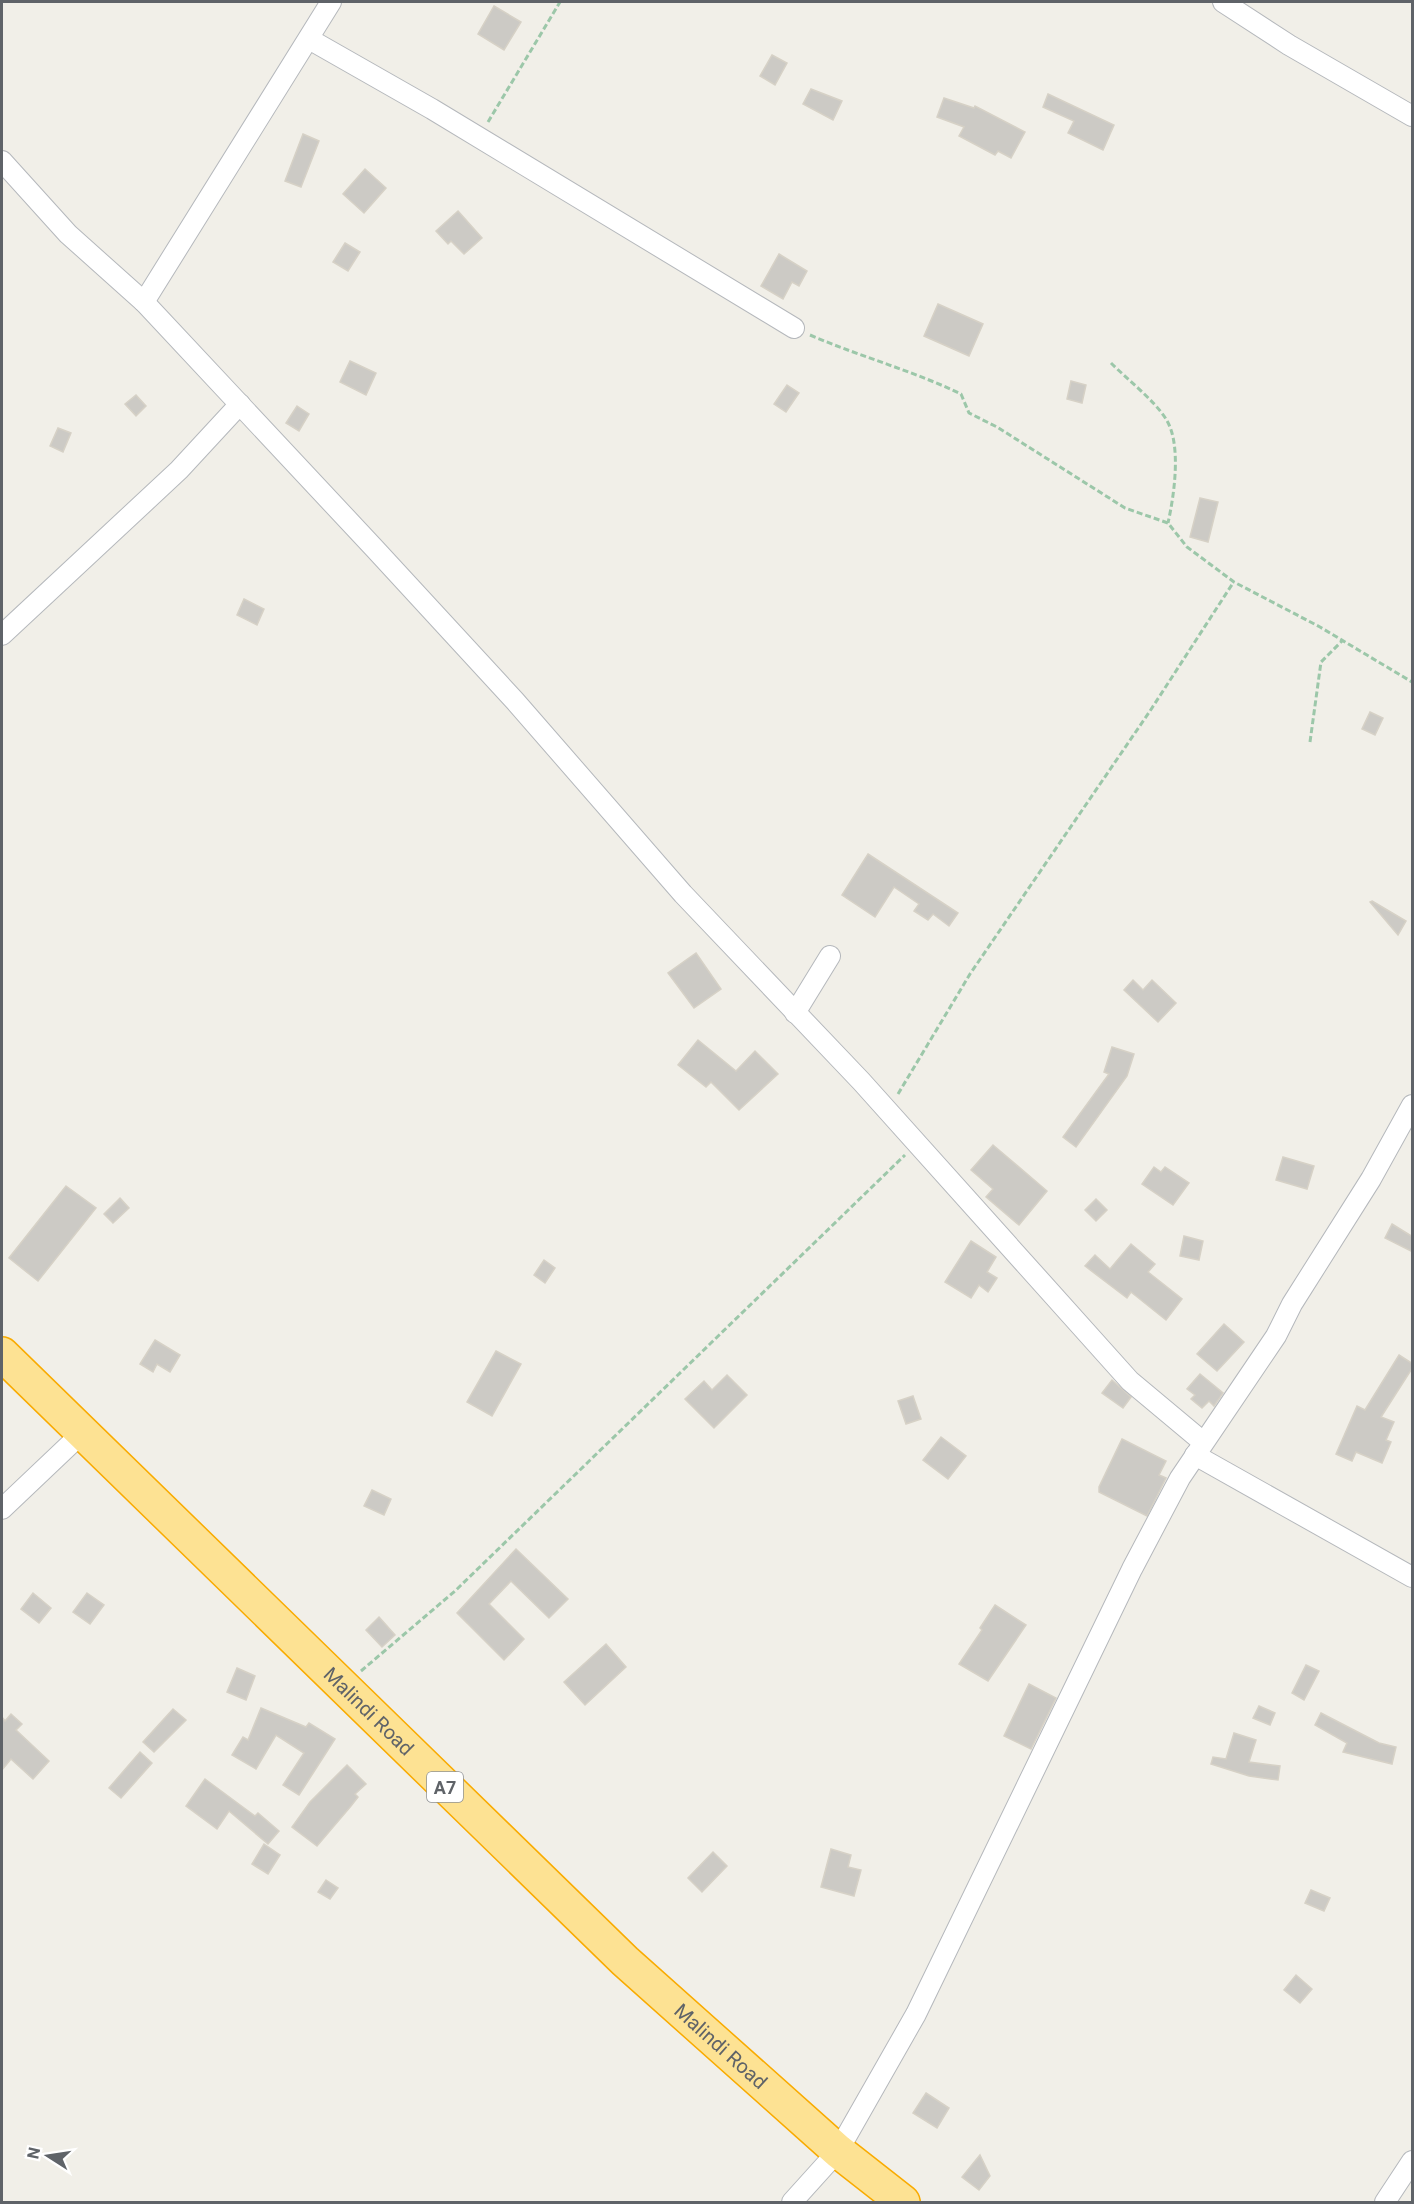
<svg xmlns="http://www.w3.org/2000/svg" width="1414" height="2204" font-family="Roboto,sans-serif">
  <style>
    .building { fill: #cccac5; stroke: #d6d1c6; stroke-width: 1.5 }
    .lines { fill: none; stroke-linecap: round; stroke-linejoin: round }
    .street-casing { stroke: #b5b8bc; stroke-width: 22 }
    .highway-casing { stroke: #f9ab00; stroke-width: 36 }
    .path { stroke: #9cc7a9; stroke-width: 3; stroke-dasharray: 6 3; stroke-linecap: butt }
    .street { stroke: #fff; stroke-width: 20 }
    .highway { stroke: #fde293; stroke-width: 33 }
    .labels { text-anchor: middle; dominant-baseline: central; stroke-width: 6; stroke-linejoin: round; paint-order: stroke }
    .shield { fill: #fff; stroke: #8f9295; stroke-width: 1.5 }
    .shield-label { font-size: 18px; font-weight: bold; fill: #5f6368 }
    .street-label { font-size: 20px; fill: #5f6368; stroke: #fff }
  </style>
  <rect width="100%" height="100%" fill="#f1efe8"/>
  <g class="building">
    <polygon points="494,6 521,22 504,50 478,34"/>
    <polygon points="772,55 787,63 775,85 760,76"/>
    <polygon points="811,89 842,101 833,120 803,104"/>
    <polygon points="1048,94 1114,125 1103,150 1068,133 1074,121 1043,107"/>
    <polygon points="944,98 974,108 975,106 1025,132 1011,158 998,151 995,155 959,136 964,127 937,117"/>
    <polygon points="303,134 319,141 301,187 285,181"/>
    <polygon points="365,169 386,188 364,213 343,194"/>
    <polygon points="458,211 482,238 464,254 451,241 448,244 436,231"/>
    <polygon points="345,243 360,252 348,271 333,262"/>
    <polygon points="779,254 807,271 799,286 792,282 783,299 761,286"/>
    <polygon points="938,304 983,324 969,356 924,336"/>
    <polygon points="350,361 376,373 366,395 340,382"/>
    <polygon points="1071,381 1086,385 1082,403 1067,399"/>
    <polygon points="787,385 799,393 786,412 774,404"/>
    <polygon points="136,395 146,406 136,416 125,404"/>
    <polygon points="297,406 309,414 299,431 286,423"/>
    <polygon points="58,428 71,433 63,452 50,446"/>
    <polygon points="1200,498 1218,502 1208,542 1190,537"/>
    <polygon points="244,599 264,609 257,625 237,615"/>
    <polygon points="1370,712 1383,718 1375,735 1362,729"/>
    <polygon points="868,854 958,913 949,926 933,914 928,920 914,911 919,904 894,887 875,917 842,895"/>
    <polygon points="1372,901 1406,921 1398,935 1370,902"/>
    <polygon points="696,953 721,989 694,1008 668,973"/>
    <polygon points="1133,980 1143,990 1152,980 1176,1003 1158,1022 1124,990"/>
    <polygon points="698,1040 736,1071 755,1051 778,1074 739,1110 711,1082 706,1087 678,1065"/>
    <polygon points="1112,1047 1134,1054 1127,1076 1076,1147 1063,1137 1109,1074 1104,1072"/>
    <polygon points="993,1145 1047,1191 1019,1225 986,1197 993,1189 971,1170"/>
    <polygon points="1283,1157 1314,1166 1307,1189 1276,1180"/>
    <polygon points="1154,1167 1161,1172 1165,1167 1189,1183 1173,1205 1142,1184"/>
    <polygon points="66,1186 96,1208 38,1281 9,1258"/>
    <polygon points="120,1198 129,1208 113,1223 104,1214"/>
    <polygon points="1096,1199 1107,1210 1096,1221 1085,1210"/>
    <polygon points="1392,1224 1413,1237 1413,1252 1385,1238"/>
    <polygon points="1184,1236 1203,1241 1199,1260 1180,1256"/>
    <polygon points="971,1241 996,1257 987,1272 997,1278 988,1292 979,1285 971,1298 945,1282"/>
    <polygon points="1131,1244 1155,1264 1148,1272 1182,1299 1166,1320 1131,1292 1127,1298 1085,1266 1095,1255 1110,1269"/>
    <polygon points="544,1260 555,1268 545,1283 534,1275"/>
    <polygon points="1224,1324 1244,1342 1217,1371 1197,1354"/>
    <polygon points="155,1340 180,1355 170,1372 157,1364 153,1372 140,1364"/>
    <polygon points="496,1351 521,1364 492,1416 467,1402"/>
    <polygon points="1399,1355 1413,1364 1413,1367 1381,1417 1394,1422 1386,1440 1391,1442 1382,1463 1356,1452 1352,1461 1336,1454 1357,1406 1365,1410"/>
    <polygon points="1200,1374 1223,1393 1214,1406 1209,1401 1202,1408 1191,1399 1195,1395 1187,1389"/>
    <polygon points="727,1375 747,1395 714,1428 685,1399 704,1381 712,1390"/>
    <polygon points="1112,1380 1131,1397 1123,1408 1102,1393"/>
    <polygon points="913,1396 921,1419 906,1424 898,1401"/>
    <polygon points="941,1437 966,1456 948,1479 923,1460"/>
    <polygon points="1122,1439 1166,1461 1159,1475 1166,1478 1147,1516 1099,1492 1099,1487"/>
    <polygon points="372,1490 391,1499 384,1515 364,1506"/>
    <polygon points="516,1549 568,1599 549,1618 511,1581 489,1604 524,1639 504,1660 457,1613"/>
    <polygon points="33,1593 51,1608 39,1623 21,1609"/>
    <polygon points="87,1593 104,1605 90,1624 73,1612"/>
    <polygon points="995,1605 1026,1625 988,1681 959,1664 982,1630 980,1628"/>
    <polygon points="379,1617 395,1635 382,1647 366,1630"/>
    <polygon points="606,1644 626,1667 585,1705 564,1682"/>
    <polygon points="1306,1665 1319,1671 1304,1700 1292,1693"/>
    <polygon points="237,1668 255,1676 246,1700 227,1692"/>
    <polygon points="1029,1684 1056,1698 1031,1749 1004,1736"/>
    <polygon points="1259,1706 1275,1713 1270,1725 1253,1718"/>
    <polygon points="261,1708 306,1727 309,1723 335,1739 299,1795 283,1785 304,1753 276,1735 256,1769 232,1755 243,1737 248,1740"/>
    <polygon points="173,1709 186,1720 154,1752 143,1742"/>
    <polygon points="1321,1713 1379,1743 1396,1747 1392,1764 1343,1752 1347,1743 1315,1725"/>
    <polygon points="11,1714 22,1724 16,1730 49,1761 33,1779 11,1759 2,1770 2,1717 5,1721"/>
    <polygon points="1234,1733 1256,1740 1249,1762 1280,1766 1278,1780 1249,1776 1211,1764 1213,1757 1226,1759"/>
    <polygon points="140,1752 152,1763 121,1798 109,1788"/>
    <polygon points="347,1765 366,1784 355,1794 358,1797 351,1806 317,1846 292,1827 310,1802"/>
    <polygon points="205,1779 255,1816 258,1813 279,1831 268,1844 229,1811 217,1829 186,1806"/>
    <polygon points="264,1844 280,1855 268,1874 252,1864"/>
    <polygon points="831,1849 851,1855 848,1867 861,1870 854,1896 821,1887"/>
    <polygon points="713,1852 727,1866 702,1892 688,1878"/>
    <polygon points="326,1880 338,1888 330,1899 318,1892"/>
    <polygon points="1311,1890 1330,1898 1324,1911 1305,1903"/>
    <polygon points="1296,1975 1312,1989 1300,2003 1284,1990"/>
    <polygon points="926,2093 949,2108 937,2128 913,2113"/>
    <polygon points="980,2155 990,2176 979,2190 962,2177"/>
  </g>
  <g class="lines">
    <defs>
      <g id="street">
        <polyline points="1223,2 1289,45 1412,116"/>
        <polyline points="309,39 432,109 794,328"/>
        <polyline points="2,161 68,234 144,302 375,549 515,701 683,894 861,1081 1130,1381 1203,1442"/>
        <polyline points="144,302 331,2"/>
        <polyline points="2,635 179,470 240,404"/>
        <polyline points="795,1013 830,956"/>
        <polyline points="1195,1455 1412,1577"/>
        <polyline points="2,1509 81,1434"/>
        <polyline points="792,2202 838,2151 916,2014 1132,1569 1180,1478 1276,1336 1292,1304 1371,1179 1412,1105"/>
        <polyline points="1385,2202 1412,2161"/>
      </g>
      <g id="highway">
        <path id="s1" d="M2,1354L625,1961L838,2151L903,2202"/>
      </g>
    </defs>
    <use href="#street" class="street-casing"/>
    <use href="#highway" class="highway-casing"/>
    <g class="path">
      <polyline points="488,122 560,2"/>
      <path d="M810,335C861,357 911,370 961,394L969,413L997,427L1125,508L1168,523L1187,547L1234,582L1320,627L1412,682"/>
      <path d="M1111,363C1127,379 1154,400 1166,419C1182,444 1174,496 1168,523"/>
      <polyline points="1310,742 1321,662 1343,640"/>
      <polyline points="898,1094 970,974 1150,711 1233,583"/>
      <polyline points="361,1671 455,1591 905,1155"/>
    </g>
    <use href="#street" class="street"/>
    <use href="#highway" class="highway"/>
  </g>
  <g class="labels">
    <rect class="shield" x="427" y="1772" width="36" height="30" rx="4.5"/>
    <g class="shield-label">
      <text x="445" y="1787">A7</text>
    </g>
    <g class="street-label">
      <text stroke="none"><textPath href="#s1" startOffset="512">Malindi Road</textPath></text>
      <text stroke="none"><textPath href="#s1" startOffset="998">Malindi Road</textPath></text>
    </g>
  </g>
  <rect width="1414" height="2204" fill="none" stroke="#5f6368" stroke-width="6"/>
  <g transform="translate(48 2156) rotate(282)" stroke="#ffffff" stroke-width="4.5" paint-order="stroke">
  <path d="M0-4.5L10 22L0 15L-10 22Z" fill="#5f6368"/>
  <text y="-9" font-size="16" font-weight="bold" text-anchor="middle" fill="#5f6368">N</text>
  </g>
</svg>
